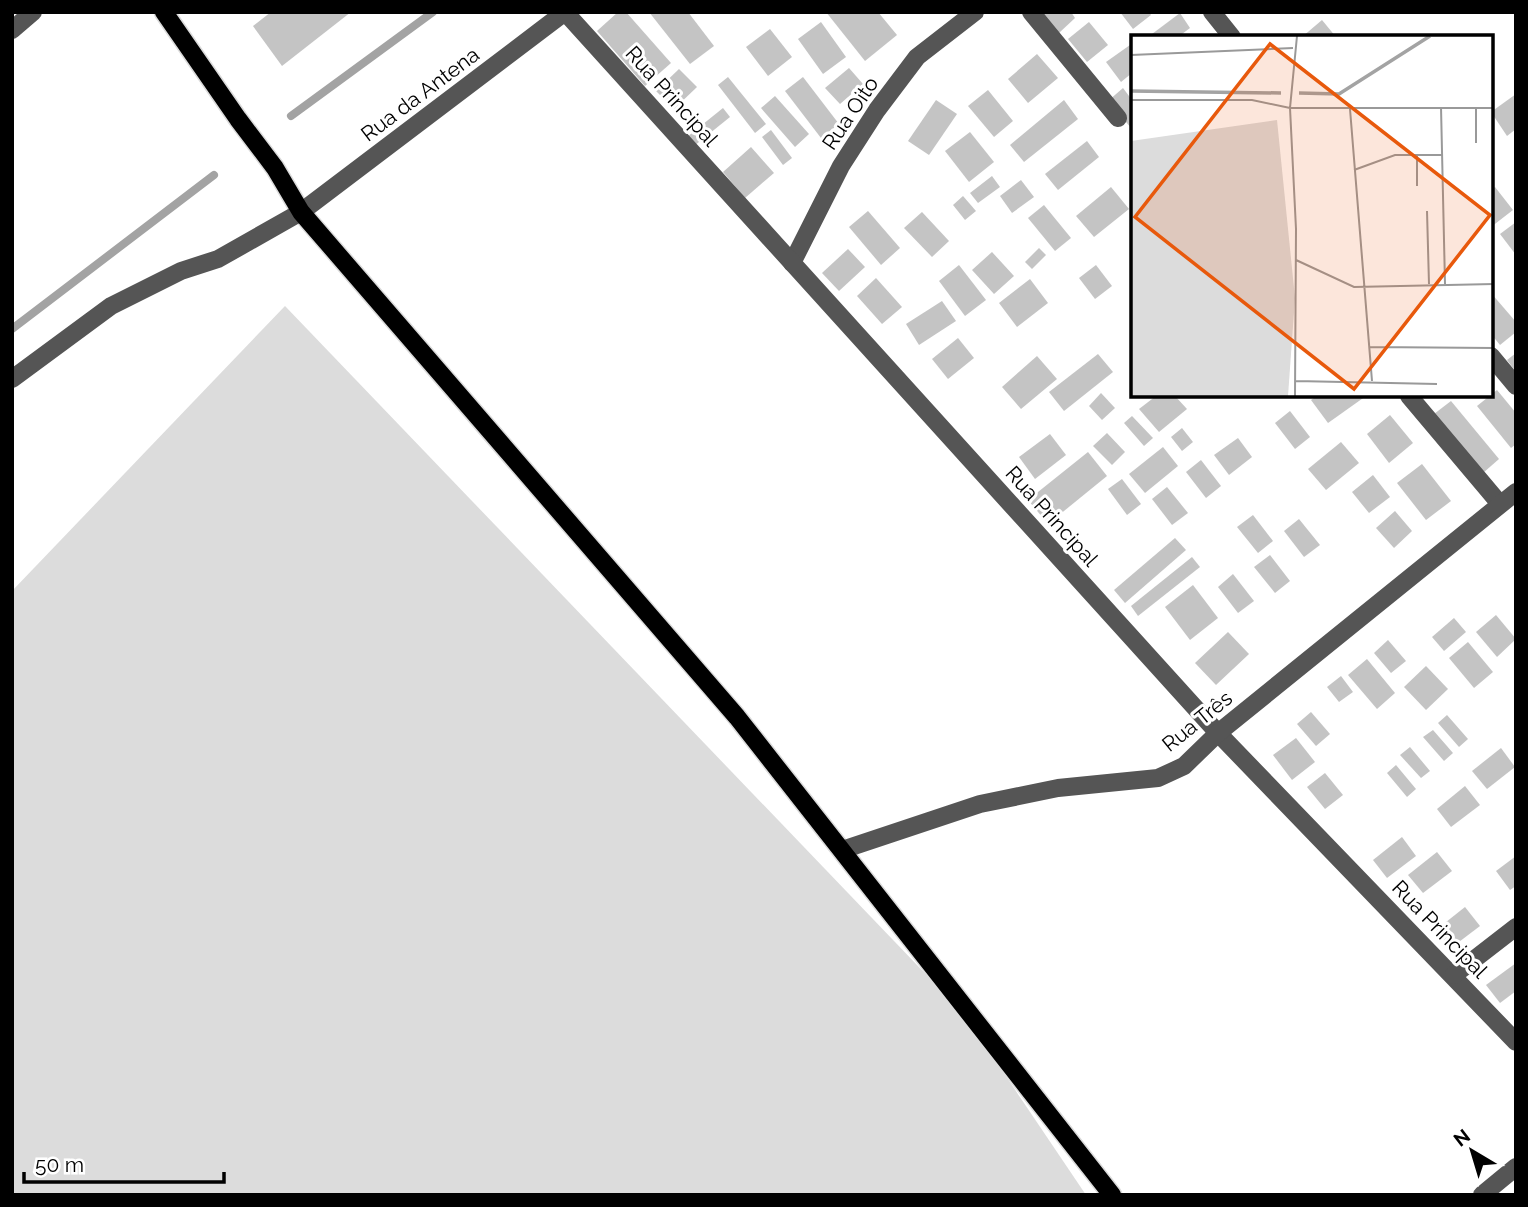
<svg xmlns="http://www.w3.org/2000/svg" width="1528" height="1207" font-family="Raleway,sans-serif">
  <style>
    .green { fill: #dcdcdc }
    .lines { fill: none; stroke-linecap: round; stroke-linejoin: round }
    .stream { stroke: #a3a3a3; stroke-width: 8 }
    .building { fill: #c4c4c4 }
    .major-casing { stroke: #dbdbdb; stroke-width: 21 }
    .minor { stroke: #555; stroke-width: 18 }
    .major { stroke: #000; stroke-width: 18 }
    .labels { text-anchor: middle; dominant-baseline: central; stroke-width: 6; stroke-linejoin: round; paint-order: stroke }
    .street-label { font-size: 21px; fill: #000; stroke: #fff }
    .inset-river { fill: none; stroke: #a3a3a3; stroke-width: 3.5 }
    .inset-road { fill: none; stroke: #999; stroke-width: 2 }
    .view { fill: #e8590c; fill-opacity: 0.15; stroke: #e8590c; stroke-width: 3.5 }
    .inset-edge { fill: none; stroke: #000; stroke-width: 3.5 }
  </style>
  <rect width="100%" height="100%" fill="#fff"/>
  <polygon class="green" points="285,306 964,1014 1086,1195 12,1195 12,591"/>
  <g class="lines">
    <g class="stream">
      <polyline points="291,116 433,12"/>
      <polyline points="12,329 214,175"/>
    </g>
  </g>
  <g class="building">
    <polygon points="271,12 351,12 282,66 253,26"/>
    <polygon points="618,12 626,12 671,63 645,86 597,31"/>
    <polygon points="649,12 688,12 714,46 690,64"/>
    <polygon points="826,12 878,12 897,35 865,61"/>
    <polygon points="1041,12 1071,12 1075,18 1059,33"/>
    <polygon points="1120,12 1149,12 1151,15 1133,29"/>
    <polygon points="1180,13 1190,28 1178,37 1148,37"/>
    <polygon points="1322,20 1336,37 1302,37"/>
    <polygon points="821,22 846,57 823,74 798,39"/>
    <polygon points="1089,22 1108,45 1087,62 1068,39"/>
    <polygon points="770,29 792,57 768,76 746,47"/>
    <polygon points="1130,45 1132,49 1132,73 1121,82 1106,62"/>
    <polygon points="1037,54 1058,78 1028,103 1008,79"/>
    <polygon points="849,68 863,84 840,104 825,88"/>
    <polygon points="679,69 697,87 674,109 656,91"/>
    <polygon points="728,77 766,124 755,133 718,85"/>
    <polygon points="803,77 839,124 821,138 785,91"/>
    <polygon points="1123,88 1132,100 1132,129 1108,101"/>
    <polygon points="988,90 1013,121 994,137 968,106"/>
    <polygon points="1516,94 1516,129 1507,136 1491,112"/>
    <polygon points="775,96 809,134 795,147 761,108"/>
    <polygon points="936,100 957,114 929,155 908,141"/>
    <polygon points="1064,100 1078,119 1024,162 1010,145"/>
    <polygon points="723,108 730,117 694,146 687,137"/>
    <polygon points="771,130 792,158 783,165 762,137"/>
    <polygon points="970,132 994,162 969,182 945,151"/>
    <polygon points="1087,141 1099,157 1058,190 1045,174"/>
    <polygon points="751,147 774,173 745,198 723,172"/>
    <polygon points="992,176 1000,187 978,203 970,193"/>
    <polygon points="1021,180 1034,197 1012,213 1000,196"/>
    <polygon points="1111,187 1129,209 1094,237 1076,216"/>
    <polygon points="1495,187 1513,210 1491,227 1491,190"/>
    <polygon points="963,196 976,211 965,220 953,205"/>
    <polygon points="1044,205 1071,238 1055,251 1028,218"/>
    <polygon points="868,211 900,248 881,265 849,227"/>
    <polygon points="922,212 949,241 932,257 904,228"/>
    <polygon points="1516,222 1516,255 1500,234"/>
    <polygon points="1039,248 1046,255 1032,269 1025,262"/>
    <polygon points="848,249 865,267 839,291 822,273"/>
    <polygon points="992,252 1014,276 994,294 972,270"/>
    <polygon points="959,265 986,300 965,316 939,281"/>
    <polygon points="1096,265 1112,286 1095,299 1079,278"/>
    <polygon points="876,278 902,307 882,324 857,296"/>
    <polygon points="1030,279 1048,303 1017,327 999,303"/>
    <polygon points="1491,293 1516,322 1516,332 1500,345 1491,334"/>
    <polygon points="942,301 956,321 919,345 906,324"/>
    <polygon points="958,338 974,358 948,379 932,359"/>
    <polygon points="1516,353 1516,372 1507,360"/>
    <polygon points="1098,354 1113,372 1064,411 1049,392"/>
    <polygon points="1037,356 1057,379 1021,409 1002,387"/>
    <polygon points="1497,390 1516,413 1516,444 1511,448 1477,406"/>
    <polygon points="1101,393 1115,408 1102,420 1089,406"/>
    <polygon points="1156,396 1175,396 1187,409 1159,432 1139,409"/>
    <polygon points="1317,396 1366,396 1328,423 1311,400"/>
    <polygon points="1451,401 1499,459 1483,473 1434,414"/>
    <polygon points="1290,411 1310,437 1295,449 1275,423"/>
    <polygon points="1390,415 1413,443 1389,463 1367,434"/>
    <polygon points="1132,416 1153,438 1144,446 1124,423"/>
    <polygon points="1182,428 1193,442 1182,451 1171,437"/>
    <polygon points="1107,433 1125,452 1112,465 1093,446"/>
    <polygon points="1050,434 1066,455 1035,479 1019,457"/>
    <polygon points="1238,438 1252,457 1229,475 1214,455"/>
    <polygon points="1341,442 1359,463 1326,490 1308,469"/>
    <polygon points="1163,447 1178,466 1145,493 1129,474"/>
    <polygon points="1088,452 1107,476 1048,524 1028,500"/>
    <polygon points="1201,460 1221,486 1206,498 1186,472"/>
    <polygon points="1422,464 1451,501 1426,520 1397,483"/>
    <polygon points="1373,475 1390,497 1369,513 1352,492"/>
    <polygon points="1122,479 1141,504 1127,515 1108,489"/>
    <polygon points="1167,487 1188,513 1172,525 1152,499"/>
    <polygon points="1395,511 1412,531 1394,548 1376,528"/>
    <polygon points="1253,515 1273,541 1258,553 1237,527"/>
    <polygon points="1299,519 1320,545 1304,557 1284,531"/>
    <polygon points="1175,538 1186,550 1125,603 1114,590"/>
    <polygon points="1270,555 1290,581 1275,593 1254,567"/>
    <polygon points="1192,557 1200,567 1138,616 1131,606"/>
    <polygon points="1233,574 1254,601 1238,613 1218,587"/>
    <polygon points="1193,585 1218,618 1190,640 1165,607"/>
    <polygon points="1496,615 1516,639 1497,657 1476,632"/>
    <polygon points="1454,618 1466,632 1444,651 1432,637"/>
    <polygon points="1228,632 1249,654 1216,685 1195,663"/>
    <polygon points="1388,640 1406,661 1391,673 1374,653"/>
    <polygon points="1468,642 1493,672 1474,688 1449,658"/>
    <polygon points="1367,659 1395,693 1377,709 1348,675"/>
    <polygon points="1426,666 1448,689 1426,710 1404,687"/>
    <polygon points="1341,676 1353,692 1339,702 1327,687"/>
    <polygon points="1311,712 1330,734 1316,746 1297,724"/>
    <polygon points="1447,715 1468,739 1459,747 1438,723"/>
    <polygon points="1433,730 1453,753 1444,761 1423,737"/>
    <polygon points="1296,738 1315,762 1292,780 1273,755"/>
    <polygon points="1410,747 1430,771 1421,778 1400,755"/>
    <polygon points="1501,748 1515,767 1487,789 1472,771"/>
    <polygon points="1396,765 1416,789 1407,797 1387,773"/>
    <polygon points="1325,773 1343,795 1325,809 1307,787"/>
    <polygon points="1465,786 1480,805 1451,827 1437,809"/>
    <polygon points="1402,837 1416,856 1387,878 1373,860"/>
    <polygon points="1437,852 1452,871 1423,893 1408,875"/>
    <polygon points="1516,856 1516,886 1510,890 1496,871"/>
    <polygon points="1465,907 1480,926 1451,948 1436,930"/>
    <polygon points="1516,963 1516,991 1500,1003 1486,985"/>
  </g>
  <g class="lines">
    <defs>
      <polyline id="major" points="164,12 238,119 275,168 301,212 737,717 1112,1195"/>
    </defs>
    <use href="#major" class="major-casing"/>
    <g class="minor">
      <polyline points="1031,12 1118,118"/>
      <polyline points="1212,12 1232,37"/>
      <polyline points="12,30 33,12"/>
      <polyline points="792,263 841,166 877,110 917,57 975,12"/>
      <polyline points="1491,356 1516,386"/>
      <polyline points="12,379 111,306 181,271 218,259 301,212 565,12 1218,733 1516,1042"/>
      <polyline points="1409,396 1500,504"/>
      <polyline points="842,850 980,804 1058,788 1158,778 1184,766 1218,733 1516,492"/>
      <polyline points="1454,975 1516,927"/>
      <polyline points="1482,1195 1516,1167"/>
    </g>
    <use href="#major" class="major"/>
  </g>
  <g class="labels">
    <g class="street-label">
      <text transform="translate(420 94) rotate(-37)">Rua da Antena</text>
      <text transform="translate(672 96) rotate(48)">Rua Principal</text>
      <text transform="translate(850 113) rotate(-56)">Rua Oito</text>
      <text transform="translate(1052 516) rotate(48)">Rua Principal</text>
      <text transform="translate(1197 721) rotate(-39)">Rua Três</text>
      <text transform="translate(1440 929) rotate(46)">Rua Principal</text>
    </g>
  </g>
  <g transform="translate(1131 35)">
    <rect width="362" height="362" fill="#fff"/>
    <path d="M146,85L164,263L157,361H0V106Z" fill="#dcdcdc"/>
    <path class="inset-river" d="M0,56L150,58M168,58L208,59L299,1"/>
    <path class="inset-road" d="M0,20L162,13M0,65H121L159,73H363M310,72L314,249M219,74L241,346M345,108V73M286,120V151M223,135L264,120H311M296,176L298,249M165,225L223,252L363,249M239,312L363,313M165,346L306,349M164,361L165,194L159,73L166,1"/>
    <path class="view" d="M139,9L359,180L223,354L4,182Z"/>
    <rect width="362" height="362" class="inset-edge"/>
  </g>
  <rect width="1528" height="1207" fill="none" stroke="#000000" stroke-width="28"/>
  <g transform="translate(1472 1151) rotate(322)" stroke="#ffffff" stroke-width="5" paint-order="stroke">
  <path d="M0-5L12 26L0 18L-12 26Z" fill="#000000"/>
  <text y="-10" font-size="19" font-weight="bold" text-anchor="middle" fill="#000000">N</text>
  </g>
  <path d="M24 1172v10h200v-10" fill="none" stroke="#000000" stroke-width="3.5"/>
  <text x="35" y="1172" font-size="21" fill="#000000" stroke="#ffffff" stroke-width="5" paint-order="stroke">50 m</text>
</svg>
